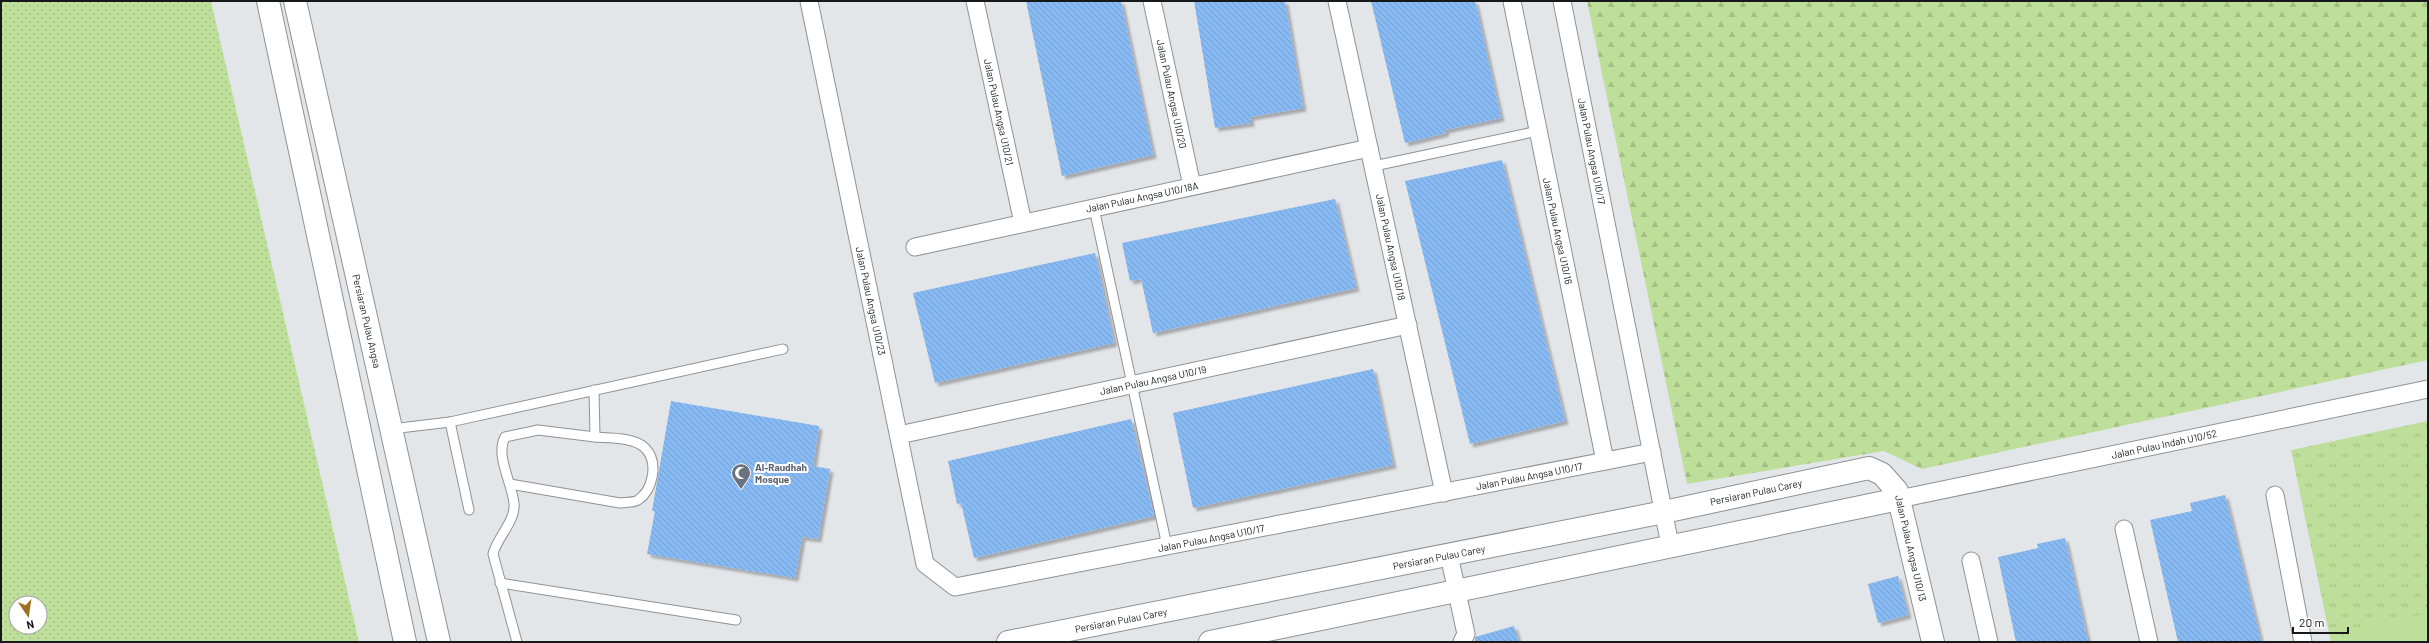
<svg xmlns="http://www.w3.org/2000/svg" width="2429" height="643" font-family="Barlow,sans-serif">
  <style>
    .grass { fill: url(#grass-dots); fill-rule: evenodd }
    .forest { fill: url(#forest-firs) }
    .park { fill: url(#park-tufts) }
    .garden { fill: #bedf9a }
    .building { fill: url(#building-back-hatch); filter: url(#shadow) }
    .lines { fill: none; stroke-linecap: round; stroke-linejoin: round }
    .lane-casing { stroke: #8f9295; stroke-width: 11 }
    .street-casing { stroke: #8f9295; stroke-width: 19 }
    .secondary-casing { stroke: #8f9295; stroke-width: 24 }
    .lane { stroke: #fff; stroke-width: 9 }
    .street { stroke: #fff; stroke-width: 17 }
    .secondary { stroke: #fff; stroke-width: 22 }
    .labels { text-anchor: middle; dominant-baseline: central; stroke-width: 4; stroke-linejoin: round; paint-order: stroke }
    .street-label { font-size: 10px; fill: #171819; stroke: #fff }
    .worship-label { font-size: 10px; font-weight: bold; fill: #5b616d; stroke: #fff; text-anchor: start }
  </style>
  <defs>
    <pattern id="grass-dots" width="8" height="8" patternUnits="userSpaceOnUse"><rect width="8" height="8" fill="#bedf9a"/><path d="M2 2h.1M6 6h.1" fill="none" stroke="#a3bf84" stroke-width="1.8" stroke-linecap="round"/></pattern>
    <pattern id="forest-firs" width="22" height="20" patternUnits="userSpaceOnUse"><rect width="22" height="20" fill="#bedf9a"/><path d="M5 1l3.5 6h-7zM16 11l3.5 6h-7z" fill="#a3bf84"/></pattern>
    <pattern id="park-tufts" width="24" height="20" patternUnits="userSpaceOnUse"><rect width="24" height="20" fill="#bedf9a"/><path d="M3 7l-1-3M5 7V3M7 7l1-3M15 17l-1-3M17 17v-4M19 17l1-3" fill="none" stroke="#a3bf84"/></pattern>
    <pattern id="building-back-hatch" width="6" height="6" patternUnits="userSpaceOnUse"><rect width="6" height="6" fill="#87b9f3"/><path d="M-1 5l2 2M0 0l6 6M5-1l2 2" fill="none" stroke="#749ed0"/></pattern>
    <filter id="shadow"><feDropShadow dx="3.5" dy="3.5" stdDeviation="1" flood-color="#0004"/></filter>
  </defs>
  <rect width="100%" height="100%" fill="#e3e6e9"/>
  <path class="grass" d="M1,1H211L359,642H1ZM16,603H40V627H16Z"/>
  <polygon class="forest" points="1587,1 2428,1 2428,360 1922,469 1884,451 1687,484"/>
  <polygon class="park" points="2428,421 2428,642 2331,642 2291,450"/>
  <polygon class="garden" points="2428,613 2428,642 2345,642 2343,632"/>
  <g class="building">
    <polygon points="1026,1 1121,1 1153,155 1062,176"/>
    <polygon points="1194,1 1285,1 1303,108 1250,117 1251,123 1215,128"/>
    <polygon points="1371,1 1475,1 1501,118 1445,130 1446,133 1405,143"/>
    <polygon points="1502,160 1565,421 1470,444 1405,181"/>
    <polygon points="1335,199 1356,288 1153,333 1141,279 1130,281 1122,243"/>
    <polygon points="1095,253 1114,343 935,383 913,293"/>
    <polygon points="1373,369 1393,465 1193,508 1173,413"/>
    <polygon points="671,401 819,426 813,466 830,469 818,539 802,537 795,578 647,554 655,511 652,511"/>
    <polygon points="1131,419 1154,516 974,558 961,503 957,504 948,461"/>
    <polygon points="2225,495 2261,642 2178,642 2150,520 2192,511 2190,503"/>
    <polygon points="2065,538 2088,642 2016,642 1998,557 2038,548 2037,544"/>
    <polygon points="1898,576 1908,615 1878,623 1868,584"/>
    <polygon points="1514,626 1519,642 1475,642 1475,637"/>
  </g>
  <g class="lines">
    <defs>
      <g id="lane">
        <polyline points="1374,166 1538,131"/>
        <polyline points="1094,208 1167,546"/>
        <polyline points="450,422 469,510"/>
        <polyline points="391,429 450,422 783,349"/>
        <path d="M510,484L620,503C625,502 634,503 638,500C653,490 659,462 645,448C634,437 609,438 595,437"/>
        <polyline points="500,583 736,620"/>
        <path d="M517,642L493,554C497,537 516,521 514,503C512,483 495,455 505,437L538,430L595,437L594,390"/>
      </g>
      <g id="street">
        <polyline points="809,1 925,564 955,587 1652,452"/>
        <polyline points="975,1 1023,223"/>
        <polyline points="1152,1 1192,186"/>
        <polyline points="1337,1 1444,493"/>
        <polyline points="1512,1 1605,461"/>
        <polyline points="1562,1 1670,545"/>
        <polyline points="915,247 1369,148"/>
        <polyline points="899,435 1408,325"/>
        <polyline points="2275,495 2303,642"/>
        <polyline points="1899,499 2428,389"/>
        <polyline points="2124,529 2149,642"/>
        <polyline points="1449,555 1466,634 1462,642"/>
        <polyline points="1971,561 1989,642"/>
      </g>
      <g id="secondary">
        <polyline points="268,1 405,642"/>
        <polyline points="295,1 439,642"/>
        <polyline points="1008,642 1664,512 1869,468 1882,474 1897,491 1933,642"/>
        <polyline points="1210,642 1899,499"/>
      </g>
    </defs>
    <use href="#lane" class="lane-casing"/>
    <use href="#street" class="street-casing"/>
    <use href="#secondary" class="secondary-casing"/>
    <use href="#lane" class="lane"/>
    <use href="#street" class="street"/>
    <use href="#secondary" class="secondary"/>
  </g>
  <defs>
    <symbol id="mosque-pin" viewBox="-11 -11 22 30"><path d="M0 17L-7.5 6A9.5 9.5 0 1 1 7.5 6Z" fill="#6b7280" stroke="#fff"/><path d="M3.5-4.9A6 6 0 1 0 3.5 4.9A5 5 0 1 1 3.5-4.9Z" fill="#fff"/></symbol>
  </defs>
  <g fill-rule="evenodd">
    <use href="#mosque-pin" x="730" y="462" width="22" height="30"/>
  </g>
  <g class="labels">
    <g class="street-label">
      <text transform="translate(1172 94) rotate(78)">Jalan Pulau Angsa U10/20</text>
      <text transform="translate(999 112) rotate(78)">Jalan Pulau Angsa U10/21</text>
      <text transform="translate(1592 151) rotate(79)">Jalan Pulau Angsa U10/17</text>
      <text transform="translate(1142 197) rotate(-12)">Jalan Pulau Angsa U10/18A</text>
      <text transform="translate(1558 231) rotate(78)">Jalan Pulau Angsa U10/16</text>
      <text transform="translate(1391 247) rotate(78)">Jalan Pulau Angsa U10/18</text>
      <text transform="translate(871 301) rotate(78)">Jalan Pulau Angsa U10/23</text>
      <text transform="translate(367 321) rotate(77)">Persiaran Pulau Angsa</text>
      <text transform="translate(1153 380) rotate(-12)">Jalan Pulau Angsa U10/19</text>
      <text transform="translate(2164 444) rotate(-12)">Jalan Pulau Indah U10/52</text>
      <text transform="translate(1529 476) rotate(-11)">Jalan Pulau Angsa U10/17</text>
      <text transform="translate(1756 492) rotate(-12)">Persiaran Pulau Carey</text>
      <text transform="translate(1211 538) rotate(-11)">Jalan Pulau Angsa U10/17</text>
      <text transform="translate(1911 548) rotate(77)">Jalan Pulau Angsa U10/13</text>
      <text transform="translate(1439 557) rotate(-11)">Persiaran Pulau Carey</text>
      <text transform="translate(1121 620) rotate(-11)">Persiaran Pulau Carey</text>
    </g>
    <g class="worship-label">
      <text x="755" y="467">Al-Raudhah<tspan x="755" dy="12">Mosque</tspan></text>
    </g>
  </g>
  <rect width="2429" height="643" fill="none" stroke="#171819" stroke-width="4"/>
  <g transform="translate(28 615) rotate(167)"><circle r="19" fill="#ffffff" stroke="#a2a3a3"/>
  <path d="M0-3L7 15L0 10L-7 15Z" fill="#9f7123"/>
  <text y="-6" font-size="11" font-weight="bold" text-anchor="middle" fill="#171819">N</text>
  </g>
  <path d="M2293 627v6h55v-6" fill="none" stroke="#171819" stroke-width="2"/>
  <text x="2299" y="627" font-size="12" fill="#171819" stroke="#ffffff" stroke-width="3" paint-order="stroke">20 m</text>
</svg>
